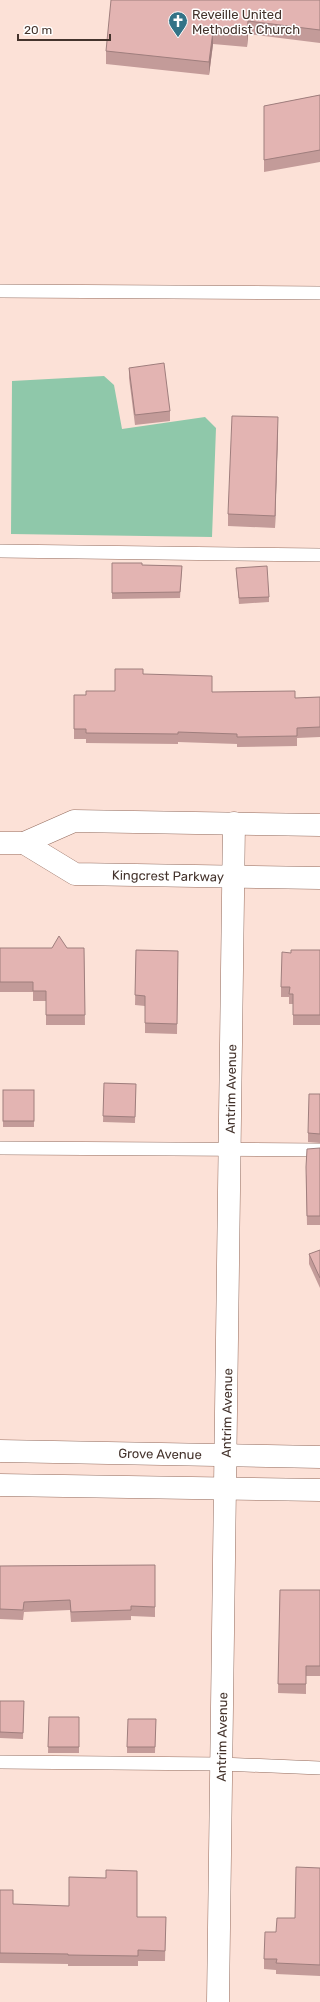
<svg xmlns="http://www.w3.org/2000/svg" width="320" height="2002" font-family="Rubik,sans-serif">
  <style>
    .green { fill: #8fc8aa }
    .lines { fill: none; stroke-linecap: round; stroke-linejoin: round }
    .lane-casing { stroke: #946c5e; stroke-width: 14 }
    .street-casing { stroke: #946c5e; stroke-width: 23 }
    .secondary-casing { stroke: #946c5e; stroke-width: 23 }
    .lane { stroke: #fff; stroke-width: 13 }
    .street { stroke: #fff; stroke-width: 22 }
    .secondary { stroke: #fff; stroke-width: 22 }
    .wall { fill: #c39b99 }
    .shaded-wall { fill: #9f7e7d }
    .building { fill: #e3b4b2; stroke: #9f7e7d }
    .labels { text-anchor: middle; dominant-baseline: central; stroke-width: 3; stroke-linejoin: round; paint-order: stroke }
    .poi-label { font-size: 13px; fill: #44332c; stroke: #fff; text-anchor: start }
    .street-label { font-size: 13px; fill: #44332c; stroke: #fff }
  </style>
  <rect width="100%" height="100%" fill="#fce1d7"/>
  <polygon class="green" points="104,376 114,385 122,429 205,417 216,428 212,537 11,534 12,381"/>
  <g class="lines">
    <defs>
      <g id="lane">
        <polyline points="0,291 320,293"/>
        <polyline points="0,551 320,555"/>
        <polyline points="0,1148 320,1150"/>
        <polyline points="0,1762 221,1764 320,1768"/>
      </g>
      <g id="street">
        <polyline points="0,843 24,843 74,821 320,825"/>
        <polyline points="24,843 75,874 320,878"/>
        <polyline points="218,2002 234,823"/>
      </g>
      <g id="secondary">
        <polyline points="0,1451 320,1457"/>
        <polyline points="0,1485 320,1490"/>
      </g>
    </defs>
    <use href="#lane" class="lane-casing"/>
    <use href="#street" class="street-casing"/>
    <use href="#secondary" class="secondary-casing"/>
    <use href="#lane" class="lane"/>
    <use href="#street" class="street"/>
    <use href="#secondary" class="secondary"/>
  </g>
  <g class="wall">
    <polygon points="320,0 320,43 248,34 247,47 213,44 209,75 106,64 106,51"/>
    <polygon points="320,95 320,162 264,172 264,106"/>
    <polygon points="129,368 170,411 170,421 135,425 129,378"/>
    <polygon points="278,429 275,528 228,526 228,514"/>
    <polygon points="112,563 142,565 182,566 180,598 112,599"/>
    <polygon points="236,568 269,597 269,602 239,604"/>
    <polygon points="143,674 212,692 295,698 320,697 320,737 297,738 297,746 237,747 237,744 178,742 178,744 86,743 86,739 74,739 74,695 86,695 115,691"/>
    <polygon points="0,948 84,948 85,1025 46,1025 46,1001 33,1001 33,992 0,992"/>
    <polygon points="136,950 178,951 177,1034 145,1033 145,1006 135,1005"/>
    <polygon points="320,950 320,1025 293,1025 293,1004 289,1004 289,997 281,997 281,987 291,953"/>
    <polygon points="104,1083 136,1084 135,1123 103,1122"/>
    <rect x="3" y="1090" width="31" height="37"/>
    <polygon points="320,1094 320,1143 308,1142 308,1133"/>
    <polygon points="320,1148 320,1225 307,1225 306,1176"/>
    <polygon points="320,1250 320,1288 309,1264 309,1254"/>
    <polygon points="155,1565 155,1617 131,1616 131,1620 71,1622 70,1610 24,1612 23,1620 0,1619 0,1566"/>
    <polygon points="280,1590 320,1590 320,1676 306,1676 306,1694 278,1693"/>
    <polygon points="0,1701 24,1701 23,1739 0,1738"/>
    <polygon points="49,1717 79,1717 79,1753 48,1753"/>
    <polygon points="156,1719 155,1753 127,1753 127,1747"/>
    <polygon points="320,1868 320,1976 276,1974 276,1970 264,1969 264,1959 276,1932 295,1918"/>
    <polygon points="0,1890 13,1904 137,1917 166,1917 165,1961 138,1961 138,1966 68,1966 68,1964 0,1963"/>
  </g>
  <g class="shaded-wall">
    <polygon points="248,21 248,34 247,47 247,34"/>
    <polygon points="213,31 213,44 209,75 209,62"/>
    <polygon points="278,417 278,429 275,528 275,516"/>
  </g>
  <g class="building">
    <polygon points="111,0 320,0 320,30 248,21 247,34 213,31 209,62 106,51"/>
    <polygon points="320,95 320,150 264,160 264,106"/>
    <polygon points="164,363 170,411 135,415 129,368"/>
    <polygon points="232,416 278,417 275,516 228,514"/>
    <polygon points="112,563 142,563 142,565 182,566 180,592 112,593"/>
    <polygon points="267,566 269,597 239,598 236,568"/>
    <polygon points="115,669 143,669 143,674 212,676 212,692 295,691 295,698 320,697 320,727 297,728 297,736 237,737 237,734 178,732 178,734 86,733 86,729 74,729 74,695 86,695 86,691 115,691"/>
    <polygon points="59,936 67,948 84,948 85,1015 46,1015 46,991 33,991 33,982 0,982 0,948 52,948"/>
    <polygon points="136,950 178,951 177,1024 145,1023 145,996 135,995"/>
    <polygon points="291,950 320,950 320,1015 293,1015 293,994 289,994 290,987 281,987 282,952 291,953"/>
    <polygon points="104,1083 136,1084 135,1117 103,1116"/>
    <rect x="3" y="1090" width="31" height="31"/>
    <polygon points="309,1094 320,1094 320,1134 308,1133"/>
    <polygon points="320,1148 320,1216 307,1216 306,1167 307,1149"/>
    <polygon points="320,1250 320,1278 309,1254"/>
    <polygon points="155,1565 155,1607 131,1606 131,1610 71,1612 70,1600 24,1602 23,1610 0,1609 0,1566"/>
    <polygon points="280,1590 320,1590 320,1666 306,1666 306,1684 278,1684"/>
    <polygon points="0,1701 24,1701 23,1733 0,1732"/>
    <polygon points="49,1717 79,1717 79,1747 48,1747"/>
    <polygon points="128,1719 156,1719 155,1747 127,1747"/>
    <polygon points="296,1867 320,1868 320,1965 276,1963 277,1959 264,1959 265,1932 276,1932 277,1918 295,1918"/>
    <polygon points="106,1870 137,1871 137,1917 166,1917 165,1951 138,1950 138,1956 68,1955 68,1954 0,1953 0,1890 13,1890 13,1904 69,1906 69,1877 106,1878"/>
  </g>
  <defs>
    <symbol id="church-pin" viewBox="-11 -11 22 30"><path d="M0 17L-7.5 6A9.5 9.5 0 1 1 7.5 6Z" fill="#337387" stroke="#fff"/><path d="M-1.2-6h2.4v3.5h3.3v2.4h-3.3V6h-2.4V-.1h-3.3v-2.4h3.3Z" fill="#fff"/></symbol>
  </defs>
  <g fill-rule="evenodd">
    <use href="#church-pin" x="167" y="10" width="22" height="30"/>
  </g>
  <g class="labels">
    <g class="poi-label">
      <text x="192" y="14">Reveille United<tspan x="192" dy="15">Methodist Church</tspan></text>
    </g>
    <g class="street-label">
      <text transform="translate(168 876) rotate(1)">Kingcrest Parkway</text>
      <text transform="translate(231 1089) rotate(-89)">Antrim Avenue</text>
      <text transform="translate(227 1413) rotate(-89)">Antrim Avenue</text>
      <text transform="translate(160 1454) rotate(1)">Grove Avenue</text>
      <text transform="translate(222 1737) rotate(-89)">Antrim Avenue</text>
    </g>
  </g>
  <path d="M18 34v6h92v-6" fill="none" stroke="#44332c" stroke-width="2"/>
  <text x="24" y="34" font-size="12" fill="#44332c" stroke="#ffffff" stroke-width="3" paint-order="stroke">20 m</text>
</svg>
